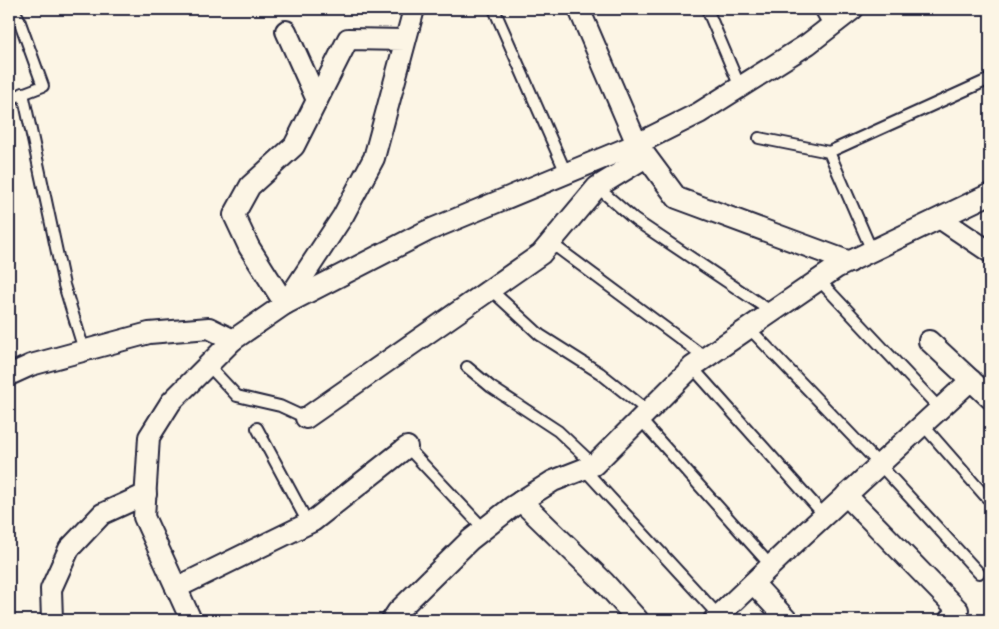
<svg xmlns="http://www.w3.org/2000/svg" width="999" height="629" font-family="Caveat,sans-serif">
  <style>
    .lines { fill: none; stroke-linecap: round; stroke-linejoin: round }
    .lane-casing { stroke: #22223b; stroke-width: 14 }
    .street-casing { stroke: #22223b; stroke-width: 24 }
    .lane { stroke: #fcf5e5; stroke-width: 10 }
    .street { stroke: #fcf5e5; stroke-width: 20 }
  </style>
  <rect width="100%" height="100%" fill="#fcf5e5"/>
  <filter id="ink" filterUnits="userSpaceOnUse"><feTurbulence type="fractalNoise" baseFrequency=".02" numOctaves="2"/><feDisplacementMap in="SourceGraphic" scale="10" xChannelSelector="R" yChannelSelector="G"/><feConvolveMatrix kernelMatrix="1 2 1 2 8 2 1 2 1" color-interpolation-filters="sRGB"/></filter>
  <g filter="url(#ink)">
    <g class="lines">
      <defs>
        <g id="lane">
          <polyline points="494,9 566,173"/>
          <polyline points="707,9 740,87"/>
          <polyline points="820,9 830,27"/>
          <polyline points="23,93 64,285 84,350"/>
          <polyline points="9,99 43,86 18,17 13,9"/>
          <polyline points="759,138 829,152 872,251"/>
          <polyline points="829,152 990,79"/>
          <polyline points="597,187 635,220 772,312"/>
          <polyline points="551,243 706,358"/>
          <polyline points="819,280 940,409"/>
          <polyline points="490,289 540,335 600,373 648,411"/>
          <polyline points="749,328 880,465 979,573"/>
          <polyline points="208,365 237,396 280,406 306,418"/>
          <polyline points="467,367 491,387 558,431 594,465"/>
          <polyline points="692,367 824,515"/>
          <polyline points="640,419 771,566"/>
          <polyline points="923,425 986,497"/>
          <polyline points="257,428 308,523"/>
          <polyline points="407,447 484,529"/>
          <polyline points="584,469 719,616"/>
        </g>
        <g id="street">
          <polyline points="579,9 637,144 677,198 850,262"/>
          <polyline points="286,31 317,100"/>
          <polyline points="405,40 348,39 294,146 250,186 234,215 249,247 285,304 343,216 374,158 414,9"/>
          <polyline points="941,219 990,252"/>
          <polyline points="929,341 990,398"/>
          <polyline points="9,375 31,365 149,333 209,328 233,340"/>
          <polyline points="306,418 541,254 597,187 646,157"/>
          <polyline points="846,495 958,610 949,620"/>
          <polyline points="521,501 604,582 638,620"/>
          <polyline points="753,583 787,620"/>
          <polyline points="176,588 313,521 407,447"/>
          <polyline points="52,620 51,589 69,549 102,514 146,494"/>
          <polyline points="191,620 144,517 149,437 171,402 233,340 285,304 427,231 637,144 699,113 808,44 853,9"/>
          <polyline points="392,620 398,611 470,540 512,507 553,481 594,465 692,367 836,268 990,194"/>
          <polyline points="714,620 800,538 971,380"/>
        </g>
      </defs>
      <use href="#lane" class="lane-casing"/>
      <use href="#street" class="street-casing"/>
      <use href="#lane" class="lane"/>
      <use href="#street" class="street"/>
    </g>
  </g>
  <rect width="999" height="629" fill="none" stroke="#fcf5e5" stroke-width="30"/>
  <rect x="15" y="15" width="969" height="599" fill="none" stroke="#22223b" stroke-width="2" filter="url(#ink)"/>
</svg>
